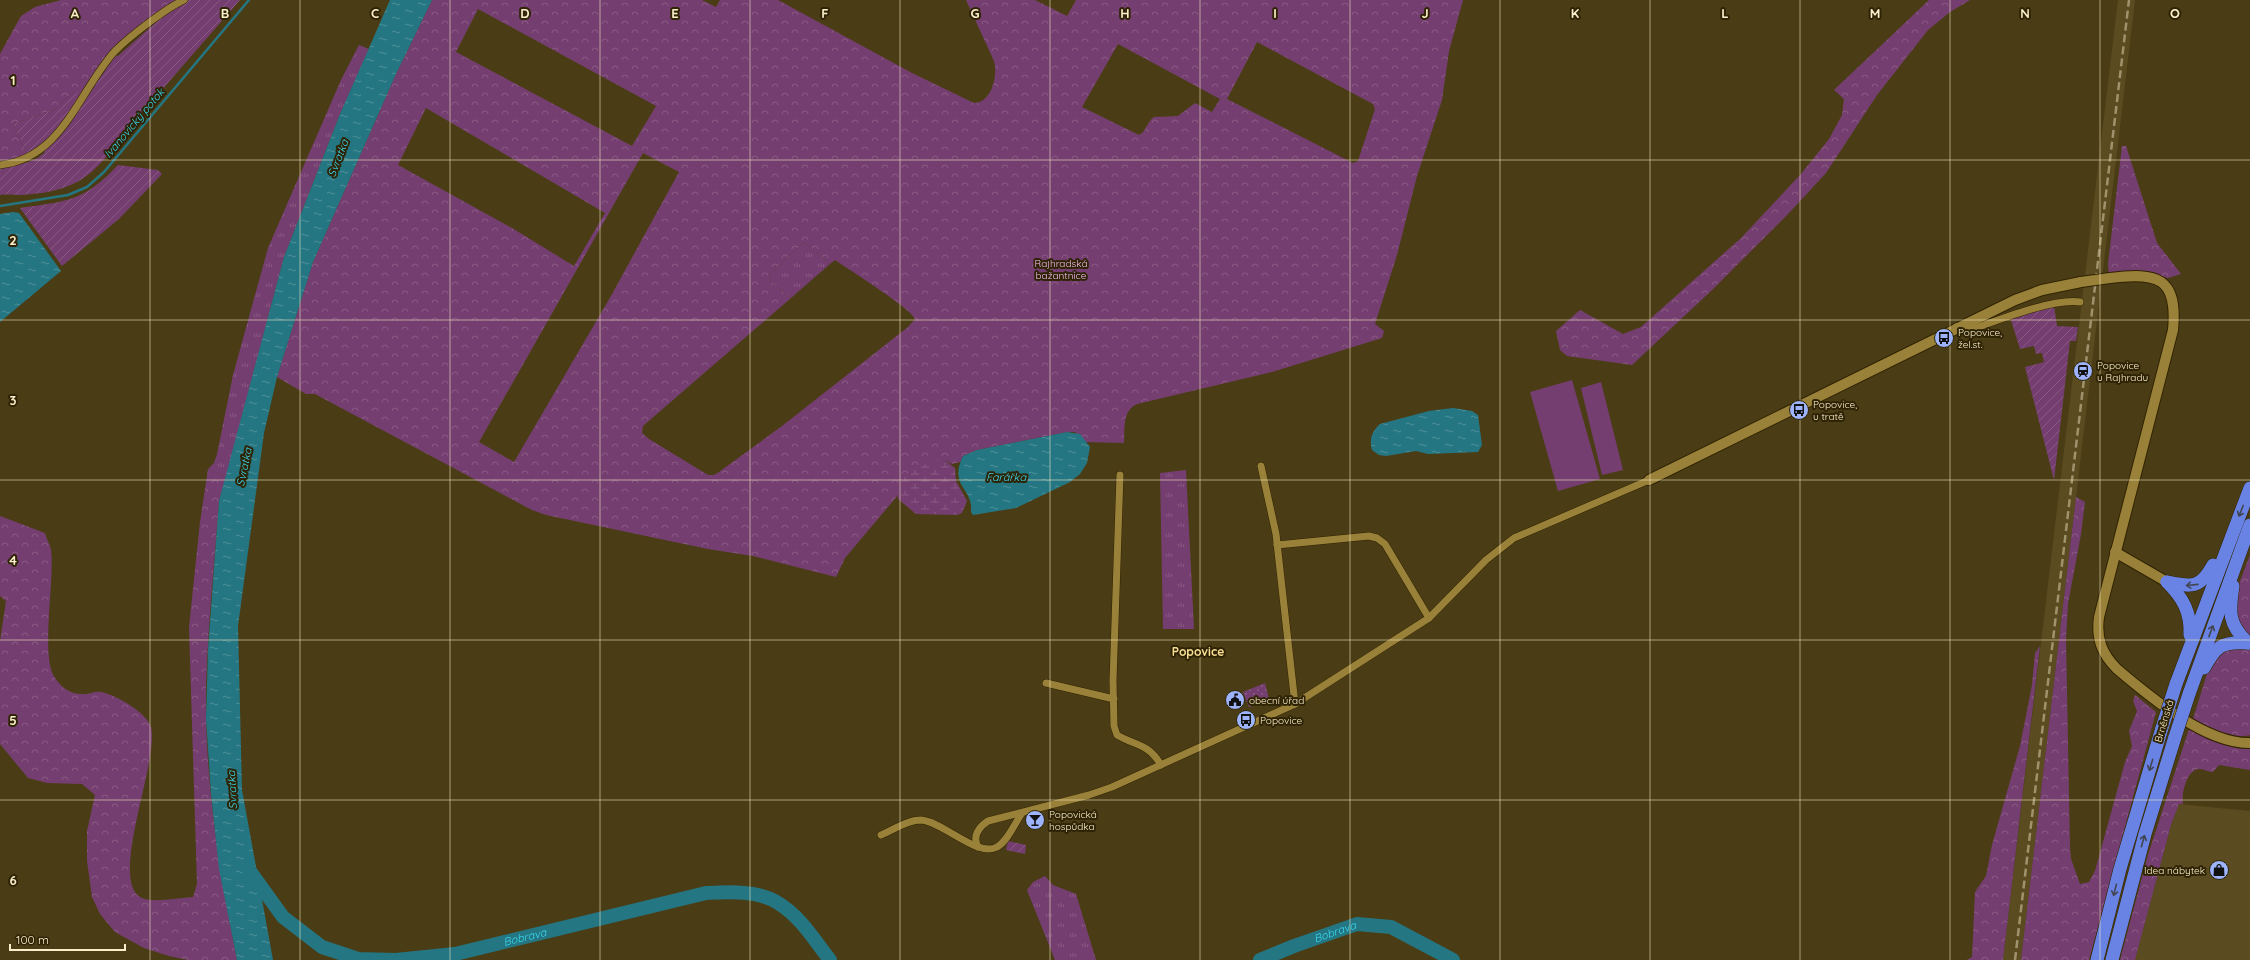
<svg xmlns="http://www.w3.org/2000/svg" width="2250" height="960" font-family="Quicksand,sans-serif">
  <style>
    .built { fill: #5a4b20 }
    .grass { fill: url(#grass-tufts) }
    .forest { fill: url(#forest-crowns); fill-rule: evenodd }
    .wetland { fill: url(#wetland-marsh) }
    .park { fill: url(#park-dots) }
    .garden { fill: url(#garden-furrows) }
    .pitch { fill: #753e70 }
    .water { fill: url(#water-ripples) }
    .lines { fill: none; stroke-linecap: round; stroke-linejoin: round }
    .stream { stroke: #247683; stroke-width: 2.5 }
    .river { stroke: #247683; stroke-width: 14 }
    .street-casing { stroke: #302300; stroke-width: 8 }
    .secondary-casing { stroke: #302300; stroke-width: 12 }
    .highway-casing { stroke: #302300; stroke-width: 14 }
    .street { stroke: #9a8139; stroke-width: 7 }
    .secondary { stroke: #9a8139; stroke-width: 10 }
    .highway { stroke: #6883e3; stroke-width: 13 }
    .rail { stroke: #9f926c; stroke-width: 2.5; stroke-dasharray: 8 4; stroke-linecap: butt }
    .secondary-bridge-casing { stroke: #302300; stroke-width: 12; stroke-linecap: butt }
    .highway-bridge-casing { stroke: #302300; stroke-width: 14; stroke-linecap: butt }
    .secondary-bridge { stroke: #9a8139; stroke-width: 10 }
    .highway-bridge { stroke: #6883e3; stroke-width: 13 }
    .oneway { stroke: #424553 }
    .grid { fill: none; stroke: #fbeeca; stroke-width: 1; stroke-opacity: 0.55 }
    .labels { text-anchor: middle; dominant-baseline: central; stroke-width: 4; stroke-linejoin: round; paint-order: stroke }
    .park-label { font-size: 10px; fill: #f9bdf3; stroke: #2e2405 }
    .poi-label { font-size: 10px; fill: #fbeeca; stroke: #2e2405; text-anchor: start }
    .street-label { font-size: 10px; fill: #fbeeca; stroke: #2e2405 }
    .water-label { font-size: 11px; font-style: italic; fill: #3ad9f1; stroke: #2e2405 }
    .quarter-label { font-size: 12px; font-weight: bold; fill: #fadf96; stroke: #2e2405 }
    .grid-label { font-size: 13px; text-anchor: middle; font-weight: bold; fill: #fbeeca; stroke: #2e2405; stroke-width: 4; stroke-linejoin: round; paint-order: stroke }
  </style>
  <defs>
    <pattern id="grass-tufts" width="24" height="20" patternUnits="userSpaceOnUse"><rect width="24" height="20" fill="#753e70"/><path d="M3 7l-1-3M5 7V3M7 7l1-3M15 17l-1-3M17 17v-4M19 17l1-3" fill="none" stroke="#8a5a83"/></pattern>
    <pattern id="forest-crowns" width="20" height="18" patternUnits="userSpaceOnUse"><rect width="20" height="18" fill="#753e70"/><path d="M2 6a3 3 0 1 1 6 0M12 15a3 3 0 1 1 6 0" fill="none" stroke="#8a5a83"/></pattern>
    <pattern id="wetland-marsh" width="20" height="14" patternUnits="userSpaceOnUse"><rect width="20" height="14" fill="#753e70"/><path d="M1 5h8M5 5V1M11 12h8M15 12V8" fill="none" stroke="#8a5a83"/></pattern>
    <pattern id="park-dots" width="8" height="8" patternUnits="userSpaceOnUse"><rect width="8" height="8" fill="#753e70"/><path d="M2 2h.1M6 6h.1" fill="none" stroke="#8a5a83" stroke-width="1.8" stroke-linecap="round"/></pattern>
    <pattern id="garden-furrows" width="10" height="10" patternUnits="userSpaceOnUse"><rect width="10" height="10" fill="#753e70"/><path d="M-1 1l2-2M0 10L10 0M9 11l2-2" fill="none" stroke="#8a5a83"/></pattern>
    <pattern id="water-ripples" width="26" height="14" patternUnits="userSpaceOnUse"><rect width="26" height="14" fill="#247683"/><path d="M2 4q2-2 4 0t4 0M15 11q2-2 4 0t4 0" fill="none" stroke="#509099"/></pattern>
  </defs>
  <rect width="100%" height="100%" fill="#4a3d16"/>
  <g class="built">
    <polygon points="2118,0 2135,0 2036,834 2021,960 2003,960"/>
    <polygon points="2179,804 2250,811 2250,960 2135,960 2171,825"/>
  </g>
  <g class="grass">
    <polygon points="359,45 369,49 340,114 284,257 226,477 208,469 214,463 217,454 233,375 268,248 341,80"/>
    <polygon points="804,242 830,264 791,298 771,282 769,275"/>
    <polygon points="1186,470 1194,629 1163,629 1160,473"/>
    <polygon points="1045,876 1053,885 1076,894 1096,960 1055,960 1027,890 1033,882"/>
  </g>
  <g class="forest">
    <polygon points="61,0 177,0 115,49 77,103 75,91 55,109 13,124 27,154 16,159 0,161 0,54 21,16 35,7"/>
    <path d="M432,0H702L716,7L720,0H778L912,73L974,103C992,103 998,75 994,61L966,0H1035L1067,16L1076,0H1463L1449,51L1442,100L1417,176L1397,255L1375,324L1384,331L1382,338L1272,372L1137,404C1122,411 1125,428 1124,443L1086,442L1075,432H1067L977,450L963,456L960,462L952,464L945,460L900,484L898,495L845,558L836,577L753,556L708,549L546,515L532,510L315,394H306L277,377L313,262L396,74ZM478,9L656,106L632,146L456,52ZM1257,42L1373,104L1375,109L1358,161L1353,163L1227,99ZM1118,44L1220,99L1212,112L1195,103L1178,116L1154,117C1147,122 1146,132 1139,135L1082,107ZM426,108L605,213L574,266L512,228L398,165ZM643,153L679,172L611,296L514,462L479,442ZM804,242L830,264L835,260C848,269 912,309 915,319L908,327L782,426L719,472L714,475H708L649,439L642,433L643,426L791,298L771,282L769,275Z"/>
    <polygon points="1929,0 1970,0 1950,12 1928,30 1877,95 1826,173 1789,213 1711,291 1632,365 1567,356 1560,350 1556,331 1580,310 1623,334 1641,327 1741,238 1801,174 1829,139 1842,115 1844,99 1834,90"/>
    <polygon points="2122,146 2126,146 2157,243 2181,274 2168,278 2145,272 2109,275 2108,264"/>
    <path d="M208,469L226,477L219,501C214,573 205,647 206,719C208,801 221,880 237,960H188L169,956L144,948L115,932L100,914L92,897L87,861V831L95,795L82,784L47,783L28,778L0,744V641L6,601L0,596V516L45,533C46,538 50,544 51,550C55,579 40,658 55,678C62,688 70,694 82,694C88,695 95,691 100,692C115,694 147,713 151,727C160,760 107,883 142,898C153,903 180,898 193,897L197,884L189,627L200,522Z"/>
    <polygon points="2076,497 2085,502 2081,534 2068,604 2066,639 2070,847 2071,859 2080,884 2089,882 2095,871 2125,762 2132,746 2129,731 2137,711 2133,701 2135,695 2156,712 2089,960 2021,960"/>
    <polygon points="2250,555 2250,638 2238,625 2235,594"/>
    <polygon points="2040,646 2003,960 1967,960 1972,957 1975,892 1986,876 1992,845 2020,746 2032,685 2035,653"/>
    <path d="M2222,648H2247L2250,650V735C2228,740 2210,731 2193,719L2211,661Z"/>
    <path d="M2190,726C2210,736 2227,747 2250,746V770L2219,765L2213,772C2208,772 2205,769 2200,769C2187,768 2181,794 2183,804H2179L2171,825L2135,960H2120L2148,855Z"/>
  </g>
  <path class="wetland" d="M939,460H945L955,468L956,481L967,501L962,513L957,515L916,514L898,499C896,473 918,466 939,460Z"/>
  <polygon class="park" points="1265,683 1269,699 1249,707 1243,692"/>
  <g class="garden">
    <path d="M181,0H240L133,123L134,125L112,152L111,151C85,184 64,192 22,195C15,195 7,194 0,195V167C16,165 33,164 45,152L43,150L65,130L90,89L105,71L104,70L115,54L118,56Z"/>
    <path d="M75,91L79,96C66,120 50,139 27,154L13,124L55,109Z"/>
    <path d="M118,165L158,170L162,174L119,219L62,266L20,208C68,201 83,202 118,165Z"/>
    <polygon points="2054,306 2057,326 2078,327 2076,341 2070,341 2054,480 2025,367 2044,362 2042,353 2036,354 2034,346 2020,349 2010,317"/>
    <polygon points="1008,841 1026,845 1025,854 1006,850"/>
  </g>
  <g class="pitch">
    <polygon points="1572,380 1600,479 1558,491 1530,392"/>
    <polygon points="1601,382 1623,470 1602,475 1581,388"/>
  </g>
  <g class="water">
    <polygon points="390,0 432,0 396,74 313,262 277,377 264,433 238,626 242,790 273,960 237,960 219,869 211,794 206,719 208,649 219,501 284,257 340,114"/>
    <polygon points="13,212 19,213 61,271 0,322 0,214"/>
    <path d="M1453,408L1472,411L1478,415L1482,445L1478,452L1428,454L1416,451L1386,456L1379,455L1372,450C1369,439 1372,431 1380,424L1429,411Z"/>
    <path d="M1067,432L1080,434L1090,447L1087,463L1080,474L1070,482L1016,508L973,515L971,512C974,488 948,487 963,456L977,450Z"/>
  </g>
  <g class="lines">
    <polyline class="stream" points="0,206 68,195 87,187 104,172 249,0"/>
    <g class="river">
      <path id="s1" d="M247,867L283,917L322,947L358,959L396,960L455,954L706,893C728,892 758,890 778,903C800,916 815,941 830,960"/>
      <path id="s2" d="M1260,960L1294,946L1357,924L1391,927L1453,960"/>
    </g>
    <defs>
      <g id="street">
        <path d="M0,165C63,158 78,92 115,51C129,37 166,8 184,0"/>
        <path d="M1956,327L1959,331L1965,332C1993,322 2052,298 2080,302"/>
        <polyline points="1261,466 1276,534 1295,704"/>
        <path d="M1120,475L1113,681L1114,726L1117,735C1136,746 1148,743 1161,765"/>
        <polyline points="1277,545 1369,536 1377,538 1385,544 1429,618"/>
        <polyline points="1046,683 1114,699"/>
        <path d="M881,835C893,830 907,820 921,820C942,821 978,858 997,847C1007,842 1015,823 1022,813"/>
        <path d="M978,847C972,836 979,827 988,821L1089,795L1112,787L1295,704L1429,618L1486,560L1514,538L1649,480"/>
      </g>
      <g id="secondary">
        <path d="M2110,278C2157,272 2178,277 2173,330L2099,617C2096,639 2102,654 2117,669C2150,697 2206,744 2250,743"/>
        <polyline points="1649,480 2015,300 2042,290 2081,282"/>
        <polyline points="2115,552 2167,582"/>
      </g>
      <g id="highway">
        <path d="M2167,582C2192,587 2200,589 2213,565"/>
        <path d="M2167,582C2183,598 2191,612 2190,635"/>
        <path d="M2233,586C2229,612 2228,624 2248,643"/>
        <path d="M2204,668C2216,646 2222,641 2248,643"/>
        <polyline points="2176,684 2250,488"/>
        <polyline points="2189,694 2250,525"/>
        <polyline points="2097,960 2120,869 2162,728"/>
        <polyline points="2112,960 2145,834 2175,737"/>
      </g>
    </defs>
    <use href="#street" class="street-casing"/>
    <use href="#secondary" class="secondary-casing"/>
    <use href="#highway" class="highway-casing"/>
    <use href="#street" class="street"/>
    <use href="#secondary" class="secondary"/>
    <use href="#highway" class="highway"/>
    <polyline class="rail" points="2015,960 2129,0"/>
    <defs>
      <polyline id="secondary-bridge" points="2081,282 2110,278"/>
      <g id="highway-bridge">
        <polyline points="2162,728 2176,684"/>
        <polyline points="2175,737 2189,694"/>
      </g>
    </defs>
    <use href="#secondary-bridge" class="secondary-bridge-casing"/>
    <use href="#highway-bridge" class="highway-bridge-casing"/>
    <use href="#secondary-bridge" class="secondary-bridge"/>
    <use href="#highway-bridge" class="highway-bridge"/>
  </g>
  <defs><path id="oneway-shaft" d="M-6 0H5M1.5-3L5.5 0L1.5 3" fill="none" stroke-width="1.6" stroke-linecap="round" stroke-linejoin="round"/></defs>
  <g class="oneway">
    <use href="#oneway-shaft" transform="translate(2241 511) rotate(112)"/>
    <use href="#oneway-shaft" transform="translate(2192 585) rotate(174)"/>
    <use href="#oneway-shaft" transform="translate(2211 631) rotate(-70)"/>
    <use href="#oneway-shaft" transform="translate(2151 765) rotate(107)"/>
    <use href="#oneway-shaft" transform="translate(2143 841) rotate(-74)"/>
    <use href="#oneway-shaft" transform="translate(2115 890) rotate(104)"/>
  </g>
  <path class="grid" d="M150,0V960M300,0V960M450,0V960M600,0V960M750,0V960M900,0V960M1050,0V960M1200,0V960M1350,0V960M1500,0V960M1650,0V960M1800,0V960M1950,0V960M2100,0V960M0,160H2250M0,320H2250M0,480H2250M0,640H2250M0,800H2250"/>
  <defs>
    <symbol id="bus-disc" viewBox="-11 -11 22 22"><circle r="9.5" fill="#9db4fd" stroke="#2e2405"/><path d="M-5-6H5V4H4V6H2V4H-2V6H-4V4H-5ZM-3.5-4V0h7V-4ZM-3.5 1.2v1.5H-2V1.2ZM2 1.2v1.5H3.5V1.2Z" fill="#111"/></symbol>
    <symbol id="station-disc" viewBox="-11 -11 22 22"><circle r="9.5" fill="#9db4fd" stroke="#2e2405"/><path d="M-3-6H3Q5-6 5-4V2Q5 4 3 4L4.5 6H3L1.5 4h-3L-3 6H-4.5L-3 4Q-5 4-5 2V-4Q-5-6-3-6ZM-3.5-4v3h7v-3ZM-3.5 1v1.5H-2V1ZM2 1v1.5H3.5V1Z" fill="#111"/></symbol>
    <symbol id="civic-disc" viewBox="-11 -11 22 22"><circle r="9.5" fill="#9db4fd" stroke="#2e2405"/><path d="M-.6-6.5H3V-4.5H.6V-3L4-1V1h2V6H-6V1h2V-1L-.6-3ZM-1.2 2.5V6h2.4V2.5Z" fill="#111"/></symbol>
    <symbol id="bar-disc" viewBox="-11 -11 22 22"><circle r="9.5" fill="#9db4fd" stroke="#2e2405"/><path d="M-6-5H6L.8 .8V4.5H3.5V6h-7V4.5H-.8V.8Z" fill="#111"/></symbol>
    <symbol id="shop-disc" viewBox="-11 -11 22 22"><circle r="9.5" fill="#9db4fd" stroke="#2e2405"/><path d="M-5-2.5h2.3a2.7 3.5 0 0 1 5.4 0H5L5.5 6h-11ZM-1.5-2.5h3a1.5 2.3 0 0 0-3 0Z" fill="#111"/></symbol>
  </defs>
  <g fill-rule="evenodd">
    <use href="#bus-disc" x="1933" y="327" width="22" height="22"/>
    <use href="#station-disc" x="2072" y="360" width="22" height="22"/>
    <use href="#bus-disc" x="1788" y="399" width="22" height="22"/>
    <use href="#civic-disc" x="1224" y="689" width="22" height="22"/>
    <use href="#bus-disc" x="1235" y="709" width="22" height="22"/>
    <use href="#bar-disc" x="1024" y="809" width="22" height="22"/>
    <use href="#shop-disc" x="2208" y="859" width="22" height="22"/>
  </g>
  <g class="labels">
    <g class="park-label">
      <text x="1061" y="263">Rajhradská<tspan x="1061" dy="12">bažantnice</tspan></text>
    </g>
    <g class="poi-label">
      <text x="1958" y="332">Popovice,<tspan x="1958" dy="12">žel.st.</tspan></text>
      <text x="2097" y="365">Popovice<tspan x="2097" dy="12">u Rajhradu</tspan></text>
      <text x="1813" y="404">Popovice,<tspan x="1813" dy="12">u tratě</tspan></text>
      <text x="1249" y="700">obecní úřad</text>
      <text x="1260" y="720">Popovice</text>
      <text x="1049" y="814">Popovická<tspan x="1049" dy="12">hospůdka</tspan></text>
      <text x="2205" y="870" text-anchor="end">Idea nábytek</text>
    </g>
    <g class="street-label">
      <text transform="translate(2164 721) rotate(-73)">Brněnská</text>
    </g>
    <g class="water-label">
      <text transform="translate(134 123) rotate(-50)">Ivanovický potok</text>
      <text transform="translate(338 158) rotate(-69)">Svratka</text>
      <text transform="translate(244 467) rotate(-78)">Svratka</text>
      <text x="1006" y="477">Farářka</text>
      <text transform="translate(232 790) rotate(-93)">Svratka</text>
      <text stroke="none"><textPath href="#s2" startOffset="80">Bobrava</textPath></text>
      <text stroke="none"><textPath href="#s1" startOffset="318">Bobrava</textPath></text>
    </g>
    <g class="quarter-label">
      <text x="1198" y="651">Popovice</text>
    </g>
  </g>
  <g class="grid-label">
    <text x="75" y="18">A</text>
    <text x="225" y="18">B</text>
    <text x="375" y="18">C</text>
    <text x="525" y="18">D</text>
    <text x="675" y="18">E</text>
    <text x="825" y="18">F</text>
    <text x="975" y="18">G</text>
    <text x="1125" y="18">H</text>
    <text x="1275" y="18">I</text>
    <text x="1425" y="18">J</text>
    <text x="1575" y="18">K</text>
    <text x="1725" y="18">L</text>
    <text x="1875" y="18">M</text>
    <text x="2025" y="18">N</text>
    <text x="2175" y="18">O</text>
    <text x="13" y="85">1</text>
    <text x="13" y="245">2</text>
    <text x="13" y="405">3</text>
    <text x="13" y="565">4</text>
    <text x="13" y="725">5</text>
    <text x="13" y="885">6</text>
  </g>
  <path d="M10 944v6h115v-6" fill="none" stroke="#fbeeca" stroke-width="2"/>
  <text x="16" y="944" font-size="12" fill="#fbeeca" stroke="#2e2405" stroke-width="3" paint-order="stroke">100 m</text>
</svg>
